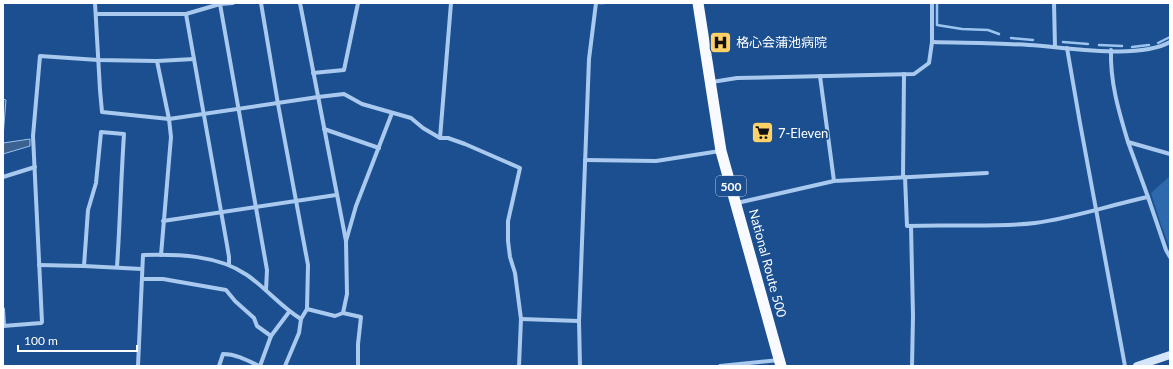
<svg xmlns="http://www.w3.org/2000/svg" width="1173" height="369" font-family="Lato,'Noto Sans JP',sans-serif">
  <style>
    .green { fill: #2e69ad }
    .water { fill: #3c6290; stroke: #9cc4f0 }
    .lines { fill: none; stroke-linecap: round; stroke-linejoin: round }
    .stream { stroke: #9cc4f0; stroke-width: 2.5 }
    .minor { stroke: #a9c9ee; stroke-width: 4 }
    .secondary { stroke: #d6e6fa; stroke-width: 8 }
    .trunk { stroke: #f8faff; stroke-width: 11 }
    .labels { text-anchor: middle; dominant-baseline: central; stroke-width: 3.5; stroke-linejoin: round; paint-order: stroke }
    .shield { fill: #1b4f8f; stroke: #bbcadd; stroke-width: 1 }
    .shield-label { font-size: 12px; font-weight: bold; fill: #fff }
    .poi-label { font-size: 13px; fill: #fff; stroke: #1b4f8f; text-anchor: start }
    .street-label { font-size: 13px; fill: #fff; stroke: #1b4f8f }
  </style>
  <rect width="100%" height="100%" fill="#1b4f8f"/>
  <polygon class="green" points="1170,176 1170,248 1161,225 1151,193"/>
  <g class="water">
    <polygon points="3,99 6,100 3,137"/>
    <polygon points="30,139 30,146 3,154 3,143"/>
  </g>
  <g class="lines">
    <g class="stream">
      <polyline points="597,3 604,3"/>
      <polyline points="937,3 937,25 962,29 988,30 999,34"/>
      <polyline points="1011,38 1033,40"/>
      <polyline points="1063,42 1088,44"/>
      <polyline points="1158,43 1170,37"/>
      <polyline points="1099,45 1122,46"/>
      <polyline points="1132,47 1149,45"/>
    </g>
    <g class="minor">
      <polyline points="95,3 100,90 102,112 169,119 318,97 344,94 362,104 411,118 423,128 440,138 448,138 465,144 520,168 508,221 508,241 510,257 515,273 521,319 519,366"/>
      <polyline points="261,3 278,104 308,265 307,309 301,319 299,333 285,366"/>
      <polyline points="300,3 346,241"/>
      <polyline points="1054,3 1055,47"/>
      <polyline points="220,4 267,270 266,290"/>
      <polyline points="96,14 186,14 220,4 233,3"/>
      <polyline points="186,14 227,245 229,257 229,264"/>
      <path d="M932,42C964,43 996,43 1029,45C1066,47 1138,60 1170,42"/>
      <polyline points="1067,48 1080,123 1125,366"/>
      <path d="M1111,50C1110,83 1119,112 1128,142"/>
      <polyline points="157,61 194,59"/>
      <polyline points="313,73 344,70 358,3"/>
      <polyline points="820,76 834,181"/>
      <polyline points="712,82 737,78 914,74 929,63 932,42 932,3"/>
      <polyline points="324,129 379,148"/>
      <polyline points="440,138 451,3"/>
      <polyline points="585,160 656,161 720,151"/>
      <polyline points="3,177 35,167"/>
      <polyline points="903,177 904,74"/>
      <path d="M905,177L907,226C949,224 992,228 1035,223C1073,218 1110,205 1148,197L1128,142L1170,154"/>
      <polyline points="1148,197 1166,250 1170,257"/>
      <polyline points="737,203 834,181 987,173"/>
      <polyline points="163,221 336,195"/>
      <polyline points="911,226 913,316 912,366"/>
      <polyline points="39,265 84,266 142,269"/>
      <path d="M84,266L88,210L96,183L101,132L124,134C121,179 120,223 117,267"/>
      <polyline points="142,279 163,279 226,290 235,301 254,318 257,326 271,336"/>
      <polyline points="3,309 4,326"/>
      <polyline points="307,309 335,316 343,313 347,294 346,241 356,206 392,113"/>
      <polyline points="343,313 361,317 358,344 358,366"/>
      <polyline points="521,319 579,321"/>
      <polyline points="3,326 41,323 42,322 33,136 40,56 98,60 157,61 169,119 171,137 161,255"/>
      <path d="M138,366L143,255C178,254 218,255 247,275C266,288 281,307 301,319"/>
      <path d="M219,366L223,354C236,354 247,360 259,366"/>
      <polyline points="260,366 271,336 289,312"/>
      <polyline points="580,366 579,321 589,59 596,3"/>
      <polyline points="720,366 779,360"/>
    </g>
    <polyline class="secondary" points="1137,366 1170,355"/>
    <polyline class="trunk" points="698,3 721,151 781,366"/>
  </g>
  <defs>
    <symbol id="hospital-square" viewBox="-11 -11 22 22"><rect x="-9" y="-9" width="18" height="18" rx="4" fill="#ffd166" stroke="#1b4f8f"/><path d="M-5-5h3v3.5h4V-5h3V5h-3V1.5h-4V5h-3Z" fill="#111"/></symbol>
    <symbol id="supermarket-square" viewBox="-11 -11 22 22"><rect x="-9" y="-9" width="18" height="18" rx="4" fill="#ffd166" stroke="#1b4f8f"/><path d="M-6-5.5h2.5l.6 2H6L4.5 2H-2.5L-4.4-4H-6ZM-1.5 3.2a1.3 1.3 0 1 0 .1 0ZM3 3.2a1.3 1.3 0 1 0 .1 0Z" fill="#111"/></symbol>
  </defs>
  <g fill-rule="evenodd">
    <use href="#hospital-square" x="708" y="30" width="25" height="25"/>
    <use href="#supermarket-square" x="750" y="120" width="25" height="25"/>
  </g>
  <g class="labels">
    <rect class="shield" x="716" y="176" width="30" height="20" rx="3"/>
    <g class="shield-label">
      <text x="731" y="186">500</text>
    </g>
    <g class="poi-label">
      <text x="736" y="42">格心会蒲池病院</text>
      <text x="778" y="133">7-Eleven</text>
    </g>
    <g class="street-label">
      <text transform="translate(768 263) rotate(75)">National Route 500</text>
    </g>
  </g>
  <rect width="1173" height="369" fill="none" stroke="#ffffff" stroke-width="8"/>
  <path d="M18 345v6h119v-6" fill="none" stroke="#ffffff" stroke-width="2"/>
  <text x="24" y="345" font-size="12" fill="#ffffff" stroke="#1b4f8f" stroke-width="3" paint-order="stroke">100 m</text>
</svg>
